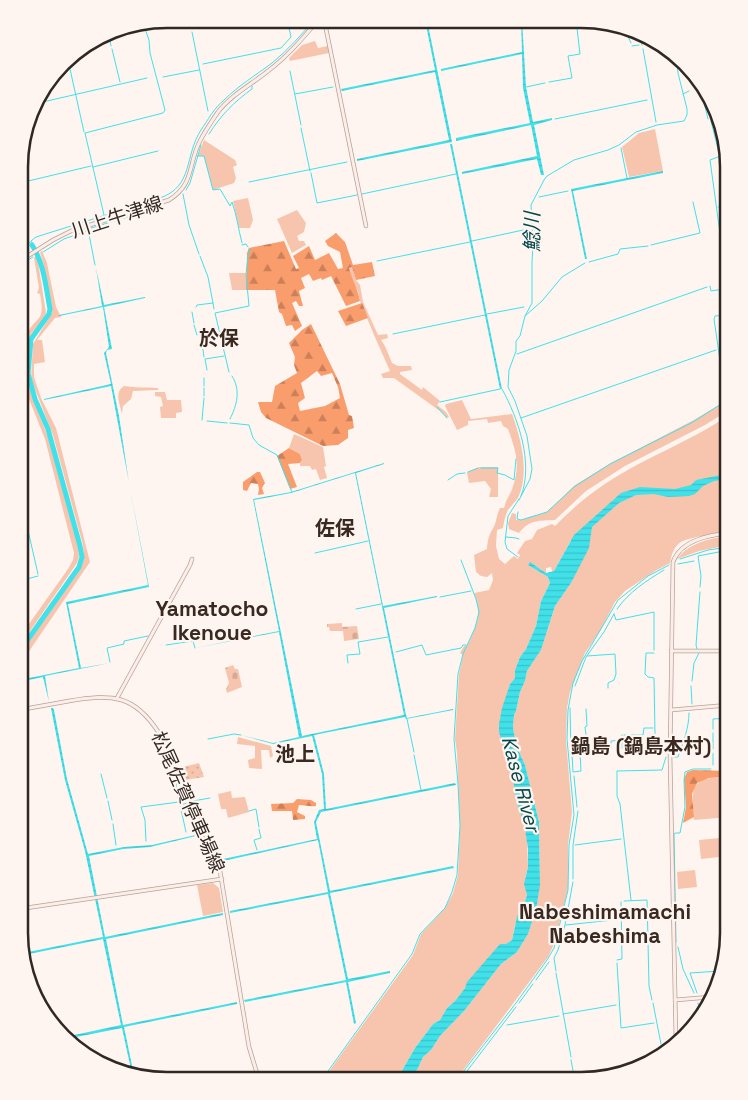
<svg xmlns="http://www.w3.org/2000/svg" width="748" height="1100" font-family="'Space Grotesk','Noto Sans JP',sans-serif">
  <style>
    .grass { fill: #f7c5ad }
    .forest { fill: url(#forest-firs); fill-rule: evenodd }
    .cemetery { fill: url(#cemetery-stones) }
    .park { fill: url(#park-dots) }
    .water { fill: url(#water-rules); fill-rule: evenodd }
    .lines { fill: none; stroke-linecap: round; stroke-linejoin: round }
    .stream { stroke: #41e1ea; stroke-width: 1 }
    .river { stroke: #41e1ea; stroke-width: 5 }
    .secondary-casing { stroke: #b8a298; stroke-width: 4.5 }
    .secondary { stroke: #fbeee8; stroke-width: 3 }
    .labels { text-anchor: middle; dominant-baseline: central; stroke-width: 4.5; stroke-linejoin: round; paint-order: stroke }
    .street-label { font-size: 19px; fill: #312824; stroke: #fef5f0 }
    .water-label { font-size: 20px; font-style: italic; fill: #00484c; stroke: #fef5f0 }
    .neighbourhood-label { font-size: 20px; font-weight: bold; fill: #3a2920; stroke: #fef5f0 }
    .quarter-label { font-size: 21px; font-weight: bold; fill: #3a2920; stroke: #fef5f0 }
    .rim { fill: none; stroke: #312824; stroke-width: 2.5 }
  </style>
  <defs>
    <pattern id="forest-firs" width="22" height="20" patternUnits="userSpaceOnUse" patternTransform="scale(1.25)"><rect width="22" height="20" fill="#fa9d6d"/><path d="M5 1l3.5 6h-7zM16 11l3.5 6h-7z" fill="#cb8059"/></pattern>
    <pattern id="cemetery-stones" width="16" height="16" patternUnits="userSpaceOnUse" patternTransform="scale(1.25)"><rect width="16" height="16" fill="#f7c5ad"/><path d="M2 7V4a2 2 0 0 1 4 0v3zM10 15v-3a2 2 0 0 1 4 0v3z" fill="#d4a995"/></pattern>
    <pattern id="park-dots" width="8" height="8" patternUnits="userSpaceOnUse" patternTransform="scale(1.25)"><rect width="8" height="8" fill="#f7c5ad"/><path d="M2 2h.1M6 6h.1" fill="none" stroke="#d4a995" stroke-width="1.8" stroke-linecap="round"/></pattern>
    <pattern id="water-rules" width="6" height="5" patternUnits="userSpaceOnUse" patternTransform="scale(1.25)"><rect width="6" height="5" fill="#41e1ea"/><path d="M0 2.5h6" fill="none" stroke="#3ac1c9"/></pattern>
  </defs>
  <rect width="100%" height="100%" fill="#fef5f0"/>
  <g class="grass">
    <polygon points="315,41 318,48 328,46 329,53 290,61 289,58 302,45"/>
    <polygon points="655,129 663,171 629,177 622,147 639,133"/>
    <polygon points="204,140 235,160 237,165 233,167 236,178 234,183 213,190 204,156 198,156"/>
    <polygon points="248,198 253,220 250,228 239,228 233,201"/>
    <polygon points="297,210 306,223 304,232 297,236 299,241 304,241 306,245 292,253 277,219"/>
    <polygon points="42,251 47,263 56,307 61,317 55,318 37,340 42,340 45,362 34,364 34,377 41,398 56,428 90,562 19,666 19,656 82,565 84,557 83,545 53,435 31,379 33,344 52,313 43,262 40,252"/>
    <path d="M36,256L38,262L46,313L42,321L31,334L28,341L25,370L26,380L48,437L78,547L79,557L77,563L19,647V638L68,569L73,560L74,553L45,439L23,384H20C20,374 22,346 26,337C35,314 46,325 40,294L37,293L39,288L34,258Z"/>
    <polygon points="352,267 356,280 360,285 363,302 378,335 387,334 388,338 381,340 385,346 392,363 398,366 411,366 412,370 400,372 400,374 422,390 423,387 440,401 437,405 446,412 449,417 446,418 444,414 394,378 383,378 381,374 390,371 374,335 360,301 358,291 352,282 349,268"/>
    <polygon points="229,273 246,273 246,290 232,290"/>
    <path d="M124,386C135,388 147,387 158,388V390L133,391L131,399L123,406L122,414C120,404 114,392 124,386Z"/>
    <polygon points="155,392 165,392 167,400 181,400 182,412 176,413 176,418 161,418 160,407 163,406 161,397 155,396"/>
    <path d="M729,399V410L705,425L625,466L586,491L555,520C539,521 530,519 519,533L509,529L508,523L512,513L516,514V520H521L547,512L575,485L611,463L692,421Z"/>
    <path d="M462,400L471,419L512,414C521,439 530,472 518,498C515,502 511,506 508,510C505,516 504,522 503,528L497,530L496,546L499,559L505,564L514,556L518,559L520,555L517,553L525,541L532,539L537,530L552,524L555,526C569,512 583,499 599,488C640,459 688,443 729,415V531C720,532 687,538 681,542C674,546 671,556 670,563L655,571L625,591L615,602L600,631L585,653L570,692L567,708L566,740L572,812L568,845V889L554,944L548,957L455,1081H410L418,1068L423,1057L431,1050L440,1036L464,1011L501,964L517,952L528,934L536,910L540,873L539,822L525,765L516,745L513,727L514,715L516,711L520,692L525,681L527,671L541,650L555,606L571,583L575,573L571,540L554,571H552L551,567L546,568V573L533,564L528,565L548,577L550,583L541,601L536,626L526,649L520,657L515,670V678L510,684L500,719L512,773L517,804L523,816L527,839L528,867L525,879L527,895L525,901L515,925L512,940L493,954L468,982L465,988L455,1001L447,1008L440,1020L433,1024L415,1048L396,1081H322L413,955L421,934L445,908L453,893L458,875L460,826L457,753L455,739L459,674L463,655L460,653L464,646H467C476,627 483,614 474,593L489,590L493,580L492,573L487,577L481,576L476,572L474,555L487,549C488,535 490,535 495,524C497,519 497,513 500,508H504C506,499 511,494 513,486C521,464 515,449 508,429L503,426L501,421L488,423L487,419L468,421V425L457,430L445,406L446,404Z"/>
    <polygon points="294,434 323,447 326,466 324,467 327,478 320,480 316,469 312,470 310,466 300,466 300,463 302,460 300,454 289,448"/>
    <polygon points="480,467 498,467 498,497 489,497 491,489 485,481 469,483 467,472"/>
    <path d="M729,536V545L699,551L677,559C689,543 710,538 729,536Z"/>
    <polygon points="238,737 271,746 273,756 270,758 269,750 261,750 262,769 249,768 248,760 255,758 255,746 237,744"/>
    <path d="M729,776V817L694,820C692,783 690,779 729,776Z"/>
    <polygon points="231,791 232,798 245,797 249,812 228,818 226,809 221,809 218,794"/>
    <polygon points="729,837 729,856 701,859 699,840"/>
    <polygon points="695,870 697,887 678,889 677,872"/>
    <polygon points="213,883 219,888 223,912 203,916 197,885"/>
  </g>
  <g class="forest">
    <path d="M336,233L345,242L353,265L372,262L375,276L356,280L352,267L349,268C352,280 358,289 360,301L346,306L331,276L322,280L321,278L313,281L309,274L301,278L305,288L299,291L303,306H299L296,301L292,303L302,326L295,331L292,325L286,326L282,314L279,312L275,290H246L247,253L249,248L284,241L296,269L299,268L293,256L309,246L315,260L329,253L338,269L343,268L340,252L328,246L325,241Z"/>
    <polygon points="362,303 368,318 346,326 338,311"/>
    <path d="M311,324L340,384L349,415L352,416L354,428L348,430V438L338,445L323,446L266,418L261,412L258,402H272L275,386L297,373L294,365L295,357L289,343L302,330ZM317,371L321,376L332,373L338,387L340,398L325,406L300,411L298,403L305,398L301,383Z"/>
    <polygon points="289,448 300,454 302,460 300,463 288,464 297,487 290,489 277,456"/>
    <polygon points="257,472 260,472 265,483 262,488 264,494 258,495 259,489 258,484 251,483 247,491 243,490 243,482"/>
    <polygon points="693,770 729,771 729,776 709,778 697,783 692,794 694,817 683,823 686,807 684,779 687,772"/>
    <path d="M297,799L311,800L316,803V806C310,807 305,805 299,805L297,812L305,816V819L293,820L292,811H272L271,804L293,803Z"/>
  </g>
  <g class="cemetery">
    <polygon points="342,623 342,627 357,626 359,639 344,641 343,631 330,631 329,627 327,627 327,624"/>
    <polygon points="233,665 235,669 238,669 242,687 227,693 226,689 229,683 225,668"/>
  </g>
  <polygon class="park" points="199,763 204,777 185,780 179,768"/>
  <g class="water">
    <polygon points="425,20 427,20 452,142 357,161 357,159 449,140 435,72 342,91 341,89 435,70"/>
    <polygon points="521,20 522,20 526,87 533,122 552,118 552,120 534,125 544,175 541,175 537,159 462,174 462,172 537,156 531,125 456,141 456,138 530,123 523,88 522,54 441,71 441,69 522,52"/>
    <polygon points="450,144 452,144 502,389 500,389"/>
    <polygon points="663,171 663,173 573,191 587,259 585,259 571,189"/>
    <polygon points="96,268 104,305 145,297 145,298 104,307 112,349 107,350 106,353 119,416 129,483 149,587 68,604 81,668 110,663 45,676 49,702 43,677 19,682 19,680 79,668 66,602 148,585 111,386 44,400 44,399 111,384 104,353 109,347 103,307 59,316 59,315 102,306"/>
    <path d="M384,463V464L356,473L383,606L437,596V597L384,608L406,715L407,718L453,709V710L406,719L405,717L314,735L324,774L326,809L455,783L456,785L321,812L316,822L330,891L453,866L454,868L330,893L348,979L390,971V973L348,982L356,1023L354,1024L346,982L245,1002L244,1000L346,980L328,894L230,913V911L328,892L318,840L223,861V859L317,839L314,822L319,810L324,809L322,774L312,736L273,744L241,735L273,743L299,737L279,632L195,648L279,631L253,499L291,492ZM355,473L404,715L302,736L254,500L291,493Z"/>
    <polygon points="721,475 729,476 729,482 722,480 714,481 703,486 695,494 689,496 668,497 654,494 636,495 619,503 592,527 589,548 571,583 555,606 541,650 527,671 525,681 520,692 516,711 514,715 513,727 516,745 525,765 539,822 540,885 536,910 528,934 517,952 501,964 464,1011 440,1036 431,1050 423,1057 418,1068 410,1081 396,1081 415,1048 433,1024 440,1020 447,1008 455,1001 465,988 467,982 500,944 506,944 512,940 517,917 525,901 527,895 524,884 528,867 528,849 524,822 517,804 512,773 499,732 499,724 502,708 510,684 515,678 515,670 520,657 526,649 536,626 541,601 550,583 548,577 528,565 530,562 546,573 554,571 574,535 621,493 640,487 675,489 691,485 696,480"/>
    <polygon points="51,708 53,708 54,710 67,779 88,854 124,847 152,845 200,834 200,835 150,847 123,849 89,856 105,937 223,913 223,915 106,939 123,1025 237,1002 237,1004 124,1027 134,1075 132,1074 122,1028 66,1039 65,1037 121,1025 103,939 24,955 23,953 103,937 85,851 65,780"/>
  </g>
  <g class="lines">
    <g class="stream">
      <polyline points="190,19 192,27"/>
      <polyline points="625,30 631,43"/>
      <polyline points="108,32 111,46"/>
      <polyline points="192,32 208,111"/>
      <polyline points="640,36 642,45"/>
      <polyline points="632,46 639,45"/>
      <polyline points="112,49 120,82"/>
      <polyline points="643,49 656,122"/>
      <polyline points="68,60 84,132"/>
      <polyline points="203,64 281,48 291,37 287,19"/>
      <polyline points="290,71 301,125"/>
      <polyline points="163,77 199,70"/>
      <polyline points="549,82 572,78 568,56 580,54 577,28"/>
      <polyline points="526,87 545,83"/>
      <polyline points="701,90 708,119"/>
      <polyline points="295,94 333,87"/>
      <polyline points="683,94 689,91"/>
      <polyline points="34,104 147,78"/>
      <polyline points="555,119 647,100"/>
      <polyline points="711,121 720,157"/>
      <polyline points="301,128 310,171"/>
      <path d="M209,134C221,115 234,102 252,89V86"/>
      <polyline points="621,148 627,178"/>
      <path d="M197,156H204L213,190L220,189L230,206L232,202C237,216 238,228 242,243"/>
      <polyline points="93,167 158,151"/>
      <polyline points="311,173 317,203 357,195"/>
      <polyline points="249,182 347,162"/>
      <polyline points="20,183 91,166"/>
      <polyline points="186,190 190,183 201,145"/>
      <polyline points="183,194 189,225 199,254"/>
      <polyline points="362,194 456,174"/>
      <polyline points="539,197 568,191"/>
      <polyline points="718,207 729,205"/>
      <polyline points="104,215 85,133 163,113 165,110 150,53 149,40 143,23"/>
      <polyline points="720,233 710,160 726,154"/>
      <path d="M721,238C724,264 726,289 727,315L715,316L714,319L726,402"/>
      <polyline points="472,241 528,229"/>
      <path d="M32,245L31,241L36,237L160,198C194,186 184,156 201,130C208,120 214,108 224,100C238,86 256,75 272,63C288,50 302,34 315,19"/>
      <polyline points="242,245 246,244 248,247"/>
      <polyline points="651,245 700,233 693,202"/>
      <polyline points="43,252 64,239 87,231"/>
      <polyline points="20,254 30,242"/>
      <polyline points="377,261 470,242"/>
      <polyline points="589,262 618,254 620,249 648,246"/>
      <polyline points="20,265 33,257"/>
      <polyline points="95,265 88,229 154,209"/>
      <polyline points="710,286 711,291 724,289"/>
      <polyline points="213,303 214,309"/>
      <polyline points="196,307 197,305 213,303 208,277 200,256"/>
      <polyline points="192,312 194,323"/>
      <polyline points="487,314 524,307"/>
      <polyline points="525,316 542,301 562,277 585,263"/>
      <polyline points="194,325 197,335"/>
      <polyline points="393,334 485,315"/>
      <polyline points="201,336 204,357"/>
      <polyline points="20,340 25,339"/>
      <polyline points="517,354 707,287"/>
      <polyline points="207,370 205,359 224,356"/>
      <polyline points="229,372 215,313 249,306 246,274 249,249"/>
      <polyline points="204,378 204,386"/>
      <path d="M502,389C518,418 534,463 521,496"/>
      <polyline points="204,396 204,388"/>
      <polyline points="440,402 500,389"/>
      <polyline points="437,407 447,418"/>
      <polyline points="521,418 716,350"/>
      <path d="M230,419C237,405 241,390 232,376"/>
      <polyline points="202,420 204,398"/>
      <polyline points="207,421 227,423"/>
      <polyline points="230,423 249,425 253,438 259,445 277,455 292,492"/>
      <polyline points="481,468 498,468 497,473 505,475 514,480 516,459"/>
      <polyline points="468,472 478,468"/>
      <polyline points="448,480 457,474 465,473"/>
      <polyline points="19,491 27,523"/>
      <polyline points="519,500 530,479 532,469 527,436 515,401 508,387 509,370 516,351 516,341 520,336 525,316 532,303 532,263 533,243 531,205 544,180 547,176 574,160 608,150 619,145 636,132 657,125 684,121 687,115 687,109 678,73 676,54"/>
      <polyline points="518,512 517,519 521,520 547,512 574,487 610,464 693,422 729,399"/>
      <polyline points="27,526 38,574"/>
      <polyline points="506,537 516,538 519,539"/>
      <polyline points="315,553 368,541"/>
      <polyline points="518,557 507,549 505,542 508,516 519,499"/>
      <polyline points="680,559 708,550 729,547"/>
      <polyline points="678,564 694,561"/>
      <polyline points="19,581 38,576"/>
      <polyline points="700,587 701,576 698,556 729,550"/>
      <polyline points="440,597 471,591"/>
      <polyline points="356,609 381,604"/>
      <path d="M617,609C629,592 646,581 664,570"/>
      <polyline points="614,614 616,620 654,612 654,650"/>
      <polyline points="166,645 193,641 195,648"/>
      <polyline points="697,649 696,645 700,592"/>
      <polyline points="396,652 422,645 426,655 461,648 463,645 466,645"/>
      <polyline points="654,653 646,653 645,674 648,677 654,678 655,734"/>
      <polyline points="587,656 615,654 616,674 614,680 608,683 608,688"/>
      <polyline points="110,662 107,648 124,644 124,641 148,636"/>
      <polyline points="348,663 347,655 360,654 358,642 388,637"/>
      <polyline points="692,681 694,663 699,653"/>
      <polyline points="575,686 586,657 604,632 614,614"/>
      <polyline points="691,686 692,704"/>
      <polyline points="570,708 571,750"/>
      <polyline points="586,709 587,726 585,727 588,750 608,749"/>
      <polyline points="407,719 414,752"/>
      <polyline points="713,729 713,719 729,718"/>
      <polyline points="713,733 713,749"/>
      <polyline points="624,735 643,735 644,728 653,728"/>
      <polyline points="208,739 234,734 241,735"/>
      <polyline points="622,741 622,748"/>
      <polyline points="611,748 611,741 622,740 622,735"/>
      <polyline points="713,753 713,765"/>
      <polyline points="572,754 573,772 581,771 580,752 587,752"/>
      <polyline points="414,755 421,790"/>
      <path d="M674,757H678C683,743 689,728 689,713"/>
      <polyline points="101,774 107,798"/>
      <polyline points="574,776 577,807"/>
      <polyline points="176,781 177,792"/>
      <polyline points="19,787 26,787"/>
      <polyline points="178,794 178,799"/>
      <polyline points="108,801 112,820"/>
      <polyline points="193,801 210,798"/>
      <polyline points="249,811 256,809 259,827"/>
      <polyline points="113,824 116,845"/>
      <polyline points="186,832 180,805 188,803"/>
      <polyline points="146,841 145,820 141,807 179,802"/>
      <polyline points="575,845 621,839"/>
      <polyline points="257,850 254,840 261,838 259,829"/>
      <polyline points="573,879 573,845 578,811"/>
      <polyline points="631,900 620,804 617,796 617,771 662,770 666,757"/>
      <polyline points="624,901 647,900 648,939"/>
      <polyline points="566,925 622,919"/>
      <polyline points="648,942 649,986 652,1000"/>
      <polyline points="676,942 674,834 675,833 680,833 685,807 684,780 685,772 693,769 711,769"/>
      <polyline points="678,947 683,969 694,993"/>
      <polyline points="617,960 622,959 621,902"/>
      <polyline points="617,963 621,1028 654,1023"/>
      <polyline points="556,971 554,958 558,950 565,925 573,882"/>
      <polyline points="556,973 571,1057"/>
      <polyline points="536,980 549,962"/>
      <polyline points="697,993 690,973 720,971"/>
      <polyline points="519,1003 533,984"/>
      <polyline points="653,1003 661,1044"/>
      <polyline points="698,1003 701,1019"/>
      <polyline points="563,1014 616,1005"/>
      <polyline points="507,1025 559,1016"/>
      <polyline points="662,1047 669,1047"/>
      <polyline points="571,1060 575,1081"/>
      <polyline points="464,1075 516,1007"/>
      <polyline points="309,1080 322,1078"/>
      <polyline points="321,1081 412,954 420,934 445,908 452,892 457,875 460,826 458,784 454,739 458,674 463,654 475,628 479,612 476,599 461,560"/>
      <polyline points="456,1081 516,1003 547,960 554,948 568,890 569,845 574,815 567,739 568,710 573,683 582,661 618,600 648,576 669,565"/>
      <polyline points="460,1081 461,1079"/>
    </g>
    <path class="river" d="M19,652L79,567L82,557L80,546L48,429L35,399L28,374L31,339L49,314L50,309C46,288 44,263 32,245"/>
    <defs>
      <g id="secondary">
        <polyline points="324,19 366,226"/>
        <path d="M20,261L53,240L71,231L169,200C195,184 188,163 200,141C205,131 212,121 218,112C231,95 252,84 268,71C288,56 303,38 319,19"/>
        <polyline points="671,651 729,651"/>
        <polyline points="117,698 190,565 192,559"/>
        <path d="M19,710C36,707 52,704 69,701C112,694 134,694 159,733L219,865L249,1047L259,1080"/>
        <polyline points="671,710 729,705"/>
        <polyline points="19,909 222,879"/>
        <polyline points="675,1000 711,997"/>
        <path d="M676,1040L670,756L673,562C681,540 709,535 729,533"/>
      </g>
    </defs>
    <use href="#secondary" class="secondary-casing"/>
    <use href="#secondary" class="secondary"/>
  </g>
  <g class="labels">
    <g class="street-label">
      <text transform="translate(117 217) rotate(-18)">川上牛津線</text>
      <text transform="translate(188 802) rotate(66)">松尾佐賀停車場線</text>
    </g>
    <g class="water-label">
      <text transform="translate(532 232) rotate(-90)">鯰川</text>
      <text transform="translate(521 784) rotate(75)">Kase River</text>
    </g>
    <g class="neighbourhood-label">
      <text x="219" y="338">於保</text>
      <text x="335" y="528">佐保</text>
      <text x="641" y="746">鍋島 (鍋島本村)</text>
      <text x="295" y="754">池上</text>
    </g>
    <g class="quarter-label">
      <text x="212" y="608">Yamatocho<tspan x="212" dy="24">Ikenoue</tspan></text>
      <text x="605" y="911">Nabeshimamachi<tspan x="605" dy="24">Nabeshima</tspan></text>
    </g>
  </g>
  <path d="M0 0H748V1100H0ZM167 28H581A139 139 0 0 1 720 167V933A139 139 0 0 1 581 1072H167A139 139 0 0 1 28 933V167A139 139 0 0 1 167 28Z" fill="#fef5f0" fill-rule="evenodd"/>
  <path class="rim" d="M167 28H581A139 139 0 0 1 720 167V933A139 139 0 0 1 581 1072H167A139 139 0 0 1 28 933V167A139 139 0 0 1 167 28Z"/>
</svg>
